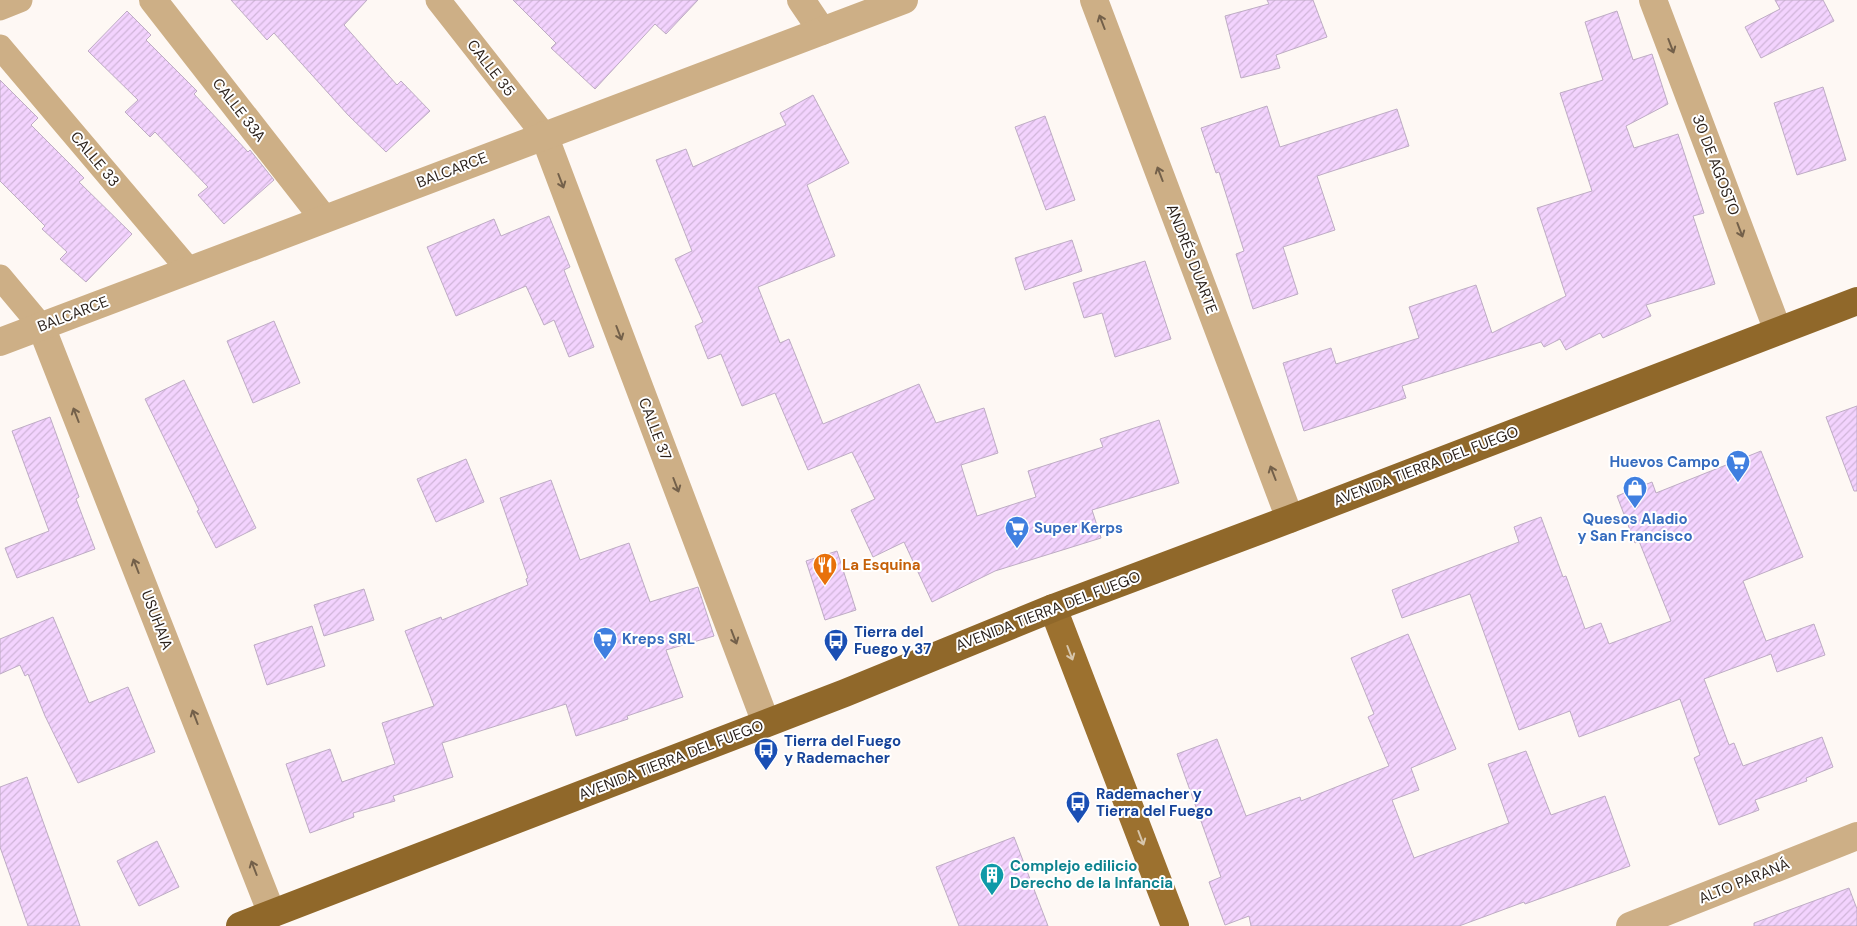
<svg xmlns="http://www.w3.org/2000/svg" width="1857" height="926" font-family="'DM Sans',sans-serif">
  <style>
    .building { fill: url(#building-hatch); stroke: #beacc4 }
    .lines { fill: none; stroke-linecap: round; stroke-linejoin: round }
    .pedestrian { stroke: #cdaf86; stroke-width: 25 }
    .minor { stroke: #cdaf86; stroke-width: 28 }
    .primary { stroke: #9c712f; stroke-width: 28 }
    .trunk { stroke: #90682a; stroke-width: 28 }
    .oneway { stroke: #73604a }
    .oneway2 { stroke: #d7c6ac }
    .labels { text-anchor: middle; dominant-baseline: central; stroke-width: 4; stroke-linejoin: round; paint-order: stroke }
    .street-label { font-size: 15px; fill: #291f19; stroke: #fff }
    .shop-label { font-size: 15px; font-weight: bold; fill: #366cbe; stroke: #fff; text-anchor: start }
    .food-label { font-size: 15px; font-weight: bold; fill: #c56008; stroke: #fff; text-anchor: start }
    .transit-label { font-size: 15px; font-weight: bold; fill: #164399; stroke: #fff; text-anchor: start }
    .culture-label { font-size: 15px; font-weight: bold; fill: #0d838f; stroke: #fff; text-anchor: start }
  </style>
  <defs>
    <pattern id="building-hatch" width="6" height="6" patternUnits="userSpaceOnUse" patternTransform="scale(1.25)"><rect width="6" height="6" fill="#f3d3fe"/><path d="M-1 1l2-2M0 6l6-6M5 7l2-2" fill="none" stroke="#d0b5d9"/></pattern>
  </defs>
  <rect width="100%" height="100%" fill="#fef8f4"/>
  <g class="building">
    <polygon points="231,0 367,0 344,25 397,85 401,81 430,111 386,152 348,115 274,33 267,40"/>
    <polygon points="513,0 698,0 666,34 655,24 595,89 551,48 556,43"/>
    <polygon points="1267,0 1313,0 1327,37 1276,55 1280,68 1241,78 1225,16 1269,4"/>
    <polygon points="1775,0 1823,0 1834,21 1761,58 1745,27 1780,9"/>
    <polygon points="127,11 151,35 146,40 197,91 194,94 248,152 250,150 274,180 224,224 198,195 208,187 155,132 150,137 125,112 138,100 88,51"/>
    <polygon points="1617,11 1633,60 1652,54 1668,104 1626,126 1634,148 1678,134 1704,213 1693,216 1715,284 1646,305 1651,316 1603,338 1600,333 1566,350 1560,339 1544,347 1541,342 1402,386 1406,398 1304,431 1283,363 1331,348 1336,364 1419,338 1409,307 1476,285 1492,333 1566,296 1537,208 1592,191 1560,93 1603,80 1585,22"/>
    <polygon points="0,80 38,118 31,125 84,178 79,182 132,234 86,282 60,259 67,252 42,229 45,226 0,181"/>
    <polygon points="1823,87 1846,160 1797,175 1774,103"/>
    <polygon points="813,95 849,163 807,185 835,256 758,287 780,343 789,339 823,424 919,384 936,423 984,408 998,453 961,465 977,516 1036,497 1028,471 1103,447 1100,439 1159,420 1179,483 1092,510 1101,538 995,571 932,602 904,542 873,557 851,510 875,499 852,452 808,470 775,393 742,406 721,354 708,359 695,326 703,322 675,259 692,251 656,160 686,149 693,167 786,125 780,113"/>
    <polygon points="1267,106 1280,147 1397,109 1409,146 1317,176 1335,230 1283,247 1298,294 1253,309 1236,254 1244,251 1219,172 1216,173 1201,128"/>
    <polygon points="1045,116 1075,200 1046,210 1015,127"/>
    <polygon points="549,216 570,267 564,270 594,347 569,357 554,320 544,325 526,286 456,316 427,247 494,219 501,236"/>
    <polygon points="1072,240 1082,271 1025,290 1015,258"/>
    <polygon points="1145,261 1171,339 1115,357 1102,313 1084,318 1073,283"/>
    <polygon points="274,321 300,383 253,403 227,341"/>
    <polygon points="184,380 256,528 216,548 197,511 199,510 145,399"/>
    <polygon points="1857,406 1857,491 1854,491 1826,417"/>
    <polygon points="50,417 79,497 76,499 95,549 17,578 5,548 49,531 12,431"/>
    <polygon points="1761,451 1803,557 1743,581 1766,641 1814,624 1825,655 1777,672 1771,654 1704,679 1729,745 1734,743 1743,766 1822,737 1833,767 1806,778 1807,781 1755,800 1759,810 1719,825 1694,758 1700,755 1680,699 1579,737 1570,711 1519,730 1470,594 1402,618 1392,590 1519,542 1514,527 1541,517 1563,577 1566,576 1585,629 1601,623 1609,644 1671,621 1639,541 1635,543 1617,496 1652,482 1656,493"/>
    <polygon points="466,459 484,502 436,522 417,479"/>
    <polygon points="551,480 580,560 629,543 650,602 698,587 714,636 666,650 683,697 627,716 628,719 576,736 566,704 442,743 453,777 393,796 395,801 353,813 354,817 310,833 286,764 330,749 342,782 395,764 382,723 434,706 405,631 441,617 442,620 528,585 526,579 528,578 500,498"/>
    <polygon points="837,551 856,610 825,620 806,561"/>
    <polygon points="364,589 374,620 324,636 314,605"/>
    <polygon points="53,617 89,703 128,687 155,752 78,783 45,716 28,674 25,676 20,665 0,674 0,639"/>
    <polygon points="312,626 325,666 267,685 254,645"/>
    <polygon points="1408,634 1456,749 1411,768 1419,790 1392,800 1414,858 1509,823 1488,764 1526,751 1551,815 1605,796 1630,866 1525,904 1524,902 1459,926 1251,926 1249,916 1225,925 1209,882 1221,877 1177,754 1217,739 1246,816 1300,797 1301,801 1389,766 1368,717 1374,714 1351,658"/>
    <polygon points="27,777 64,880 80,926 28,926 0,847 0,787"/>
    <polygon points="1014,837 1048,926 959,926 936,867"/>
    <polygon points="157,841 179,887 139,906 117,861"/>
    <polygon points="1849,888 1857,909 1857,926 1754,926 1754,923"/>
  </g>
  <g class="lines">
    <g class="pedestrian">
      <polyline points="438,0 544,135"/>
      <polyline points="0,8 20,0"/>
      <polyline points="0,47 189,270"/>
      <polyline points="0,277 41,326"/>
    </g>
    <g class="minor">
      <polyline points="153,0 324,219"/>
      <polyline points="801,0 822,31"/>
      <polyline points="1094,0 1290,519"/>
      <polyline points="1653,0 1778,331"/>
      <polyline points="544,135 766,723"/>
      <polyline points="41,326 272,914"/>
      <polyline points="0,342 904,0"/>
      <polyline points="1630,926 1857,836"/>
    </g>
    <polyline class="primary" points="1053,608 1175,926"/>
    <polyline class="trunk" points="240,926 845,693 1053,608 1290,519 1857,301"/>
  </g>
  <defs><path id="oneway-shaft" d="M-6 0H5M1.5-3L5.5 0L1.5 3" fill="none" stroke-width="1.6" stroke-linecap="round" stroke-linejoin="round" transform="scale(1.25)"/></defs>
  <g class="oneway">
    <use href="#oneway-shaft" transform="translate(1102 22) rotate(-111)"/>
    <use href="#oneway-shaft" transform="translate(1671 46) rotate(69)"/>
    <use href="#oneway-shaft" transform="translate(1160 174) rotate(-111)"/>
    <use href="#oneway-shaft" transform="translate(561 181) rotate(69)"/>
    <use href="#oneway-shaft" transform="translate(1740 230) rotate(69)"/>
    <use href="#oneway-shaft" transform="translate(619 333) rotate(69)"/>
    <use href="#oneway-shaft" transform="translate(76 415) rotate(-111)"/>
    <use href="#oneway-shaft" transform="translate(1273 473) rotate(-111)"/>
    <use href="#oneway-shaft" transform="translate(676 485) rotate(69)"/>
    <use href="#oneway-shaft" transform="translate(136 566) rotate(-111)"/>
    <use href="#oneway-shaft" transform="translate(734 637) rotate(69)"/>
    <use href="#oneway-shaft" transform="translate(195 717) rotate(-111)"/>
    <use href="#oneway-shaft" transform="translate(254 868) rotate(-111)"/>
  </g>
  <g class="oneway2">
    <use href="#oneway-shaft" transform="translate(1070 653) rotate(69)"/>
    <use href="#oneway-shaft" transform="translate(1141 838) rotate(69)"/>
  </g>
  <defs>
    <symbol id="supermarket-pin" viewBox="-11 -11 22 30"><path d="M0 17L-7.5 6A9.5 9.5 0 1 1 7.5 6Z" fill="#3f7fe0" stroke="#fff"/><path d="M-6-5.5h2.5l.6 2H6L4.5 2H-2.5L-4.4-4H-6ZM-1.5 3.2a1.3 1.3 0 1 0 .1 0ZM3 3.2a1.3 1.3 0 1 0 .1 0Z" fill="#fff"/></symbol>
    <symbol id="shop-pin" viewBox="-11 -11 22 30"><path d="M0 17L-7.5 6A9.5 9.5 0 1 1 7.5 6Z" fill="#3f7fe0" stroke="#fff"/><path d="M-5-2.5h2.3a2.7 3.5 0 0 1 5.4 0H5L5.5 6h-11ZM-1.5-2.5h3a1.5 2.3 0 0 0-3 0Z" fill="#fff"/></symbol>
    <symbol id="restaurant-pin" viewBox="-11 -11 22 30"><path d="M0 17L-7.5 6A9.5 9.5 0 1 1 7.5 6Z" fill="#e8710a" stroke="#fff"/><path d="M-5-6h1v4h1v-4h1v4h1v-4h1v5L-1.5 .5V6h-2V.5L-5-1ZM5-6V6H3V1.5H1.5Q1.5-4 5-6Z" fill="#fff"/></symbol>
    <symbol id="bus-pin" viewBox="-11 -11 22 30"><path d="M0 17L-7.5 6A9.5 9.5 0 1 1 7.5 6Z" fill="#1a4fb4" stroke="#fff"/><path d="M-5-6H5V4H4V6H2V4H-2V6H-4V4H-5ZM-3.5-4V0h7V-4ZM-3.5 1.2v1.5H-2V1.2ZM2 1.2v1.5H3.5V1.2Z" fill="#fff"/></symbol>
    <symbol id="building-pin" viewBox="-11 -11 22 30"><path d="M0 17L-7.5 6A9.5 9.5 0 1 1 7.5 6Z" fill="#0f9aa8" stroke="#fff"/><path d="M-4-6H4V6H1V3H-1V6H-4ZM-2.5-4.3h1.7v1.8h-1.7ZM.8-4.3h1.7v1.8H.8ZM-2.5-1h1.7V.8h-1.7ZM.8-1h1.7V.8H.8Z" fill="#fff"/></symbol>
  </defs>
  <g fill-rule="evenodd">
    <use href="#supermarket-pin" x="1724" y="448" width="28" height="38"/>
    <use href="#shop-pin" x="1621" y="474" width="28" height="38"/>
    <use href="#supermarket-pin" x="1003" y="514" width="28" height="38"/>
    <use href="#restaurant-pin" x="811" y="551" width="28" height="38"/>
    <use href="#supermarket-pin" x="591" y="625" width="28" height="38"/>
    <use href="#bus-pin" x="822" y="627" width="28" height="38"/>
    <use href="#bus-pin" x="752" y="736" width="28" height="38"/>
    <use href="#bus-pin" x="1064" y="789" width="28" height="38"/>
    <use href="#building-pin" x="978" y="861" width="28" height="38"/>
  </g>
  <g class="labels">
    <g class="street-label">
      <text transform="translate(491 68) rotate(52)">CALLE 35</text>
      <text transform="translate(239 110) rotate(52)">CALLE 33A</text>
      <text transform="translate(95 159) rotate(50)">CALLE 33</text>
      <text transform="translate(1716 165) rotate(69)">30 DE AGOSTO</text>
      <text transform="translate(452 170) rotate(-21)">BALCARCE</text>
      <text transform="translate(1192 259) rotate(69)">ANDRÉS DUARTE</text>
      <text transform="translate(73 314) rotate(-21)">BALCARCE</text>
      <text transform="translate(655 429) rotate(69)">CALLE 37</text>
      <text transform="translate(1426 466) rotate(-21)">AVENIDA TIERRA DEL FUEGO</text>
      <text transform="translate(1048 611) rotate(-21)">AVENIDA TIERRA DEL FUEGO</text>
      <text transform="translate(157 620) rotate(69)">USUHAIA</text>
      <text transform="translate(671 760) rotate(-21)">AVENIDA TIERRA DEL FUEGO</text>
      <text transform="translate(1744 881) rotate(-22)">ALTO PARANÁ</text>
    </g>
    <g class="shop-label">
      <text x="1720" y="462" text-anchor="end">Huevos Campo</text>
      <text x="1635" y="519" text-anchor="middle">Quesos Aladio<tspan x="1635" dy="17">y San Francisco</tspan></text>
      <text x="1034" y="528">Super Kerps</text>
      <text x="622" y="639">Kreps SRL</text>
    </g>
    <g class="food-label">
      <text x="842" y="565">La Esquina</text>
    </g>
    <g class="transit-label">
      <text x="854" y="632">Tierra del<tspan x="854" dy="17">Fuego y 37</tspan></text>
      <text x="784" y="741">Tierra del Fuego<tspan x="784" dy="17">y Rademacher</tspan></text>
      <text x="1096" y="794">Rademacher y<tspan x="1096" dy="17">Tierra del Fuego</tspan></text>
    </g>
    <g class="culture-label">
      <text x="1010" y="866">Complejo edilicio<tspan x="1010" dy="17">Derecho de la Infancia</tspan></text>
    </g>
  </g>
</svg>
